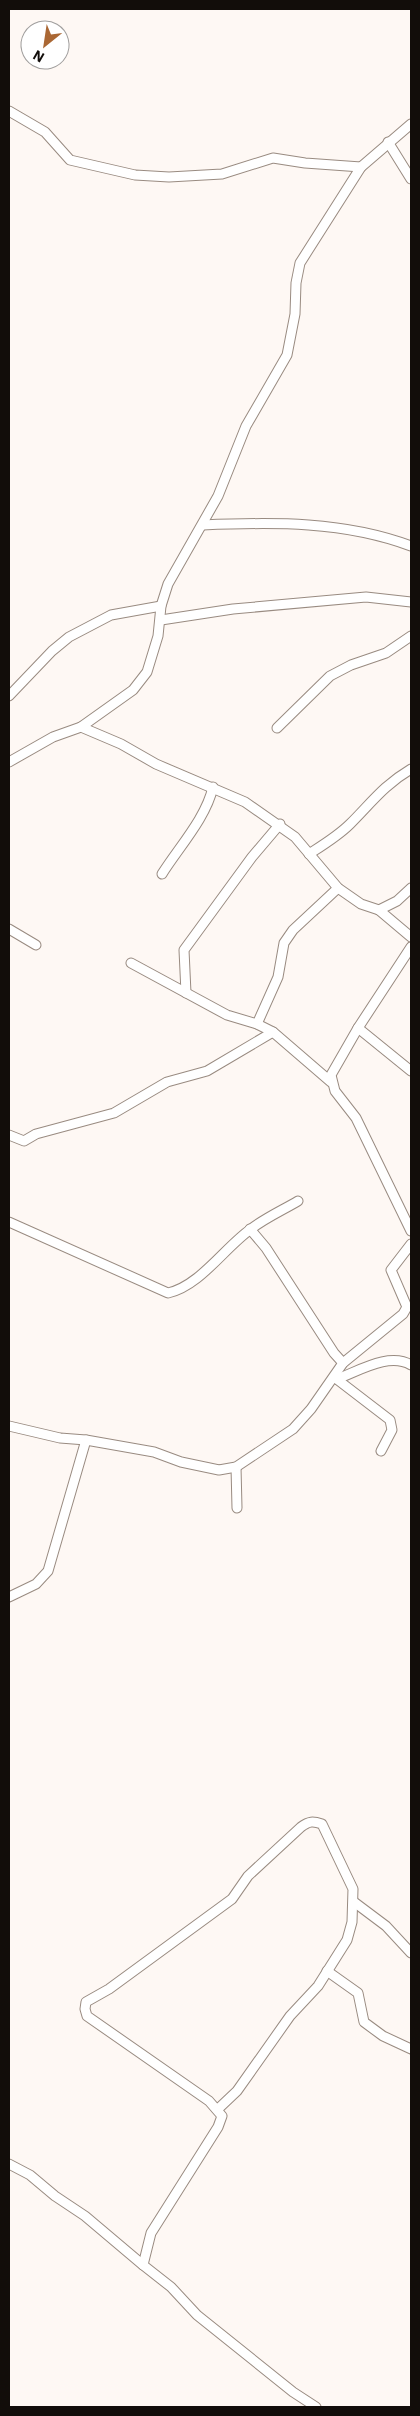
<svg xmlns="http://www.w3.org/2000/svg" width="420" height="2416" font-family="'IBM Plex Sans',sans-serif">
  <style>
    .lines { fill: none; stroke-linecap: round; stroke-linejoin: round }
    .minor-casing { stroke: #998b81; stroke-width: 11 }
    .minor { stroke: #fff; stroke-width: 9 }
  </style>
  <rect width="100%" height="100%" fill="#fef8f4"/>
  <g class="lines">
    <defs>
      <g id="minor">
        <polyline points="9,111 45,132 70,160 135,175 169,177 222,174 273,158 305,163 361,167"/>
        <polyline points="388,142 411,179"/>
        <path d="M203,525C274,522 344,521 411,546"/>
        <polyline points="161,620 233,609 366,597 411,602"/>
        <polyline points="9,696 52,651 69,637 111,615 161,606"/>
        <polyline points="81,727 133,690 147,672 158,636 161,606 168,584 218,496 246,426 287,355 295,314 296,283 300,263 361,167 411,124"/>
        <polyline points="277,728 330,676 351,665 386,653 411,636"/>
        <polyline points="9,762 53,737 81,727 121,744 156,764 245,802 295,837 338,888 361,904 379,910 397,901 411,888"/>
        <path d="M309,854C323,845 338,836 350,824C372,802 384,785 411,769"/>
        <path d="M162,874C179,847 206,818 213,787"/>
        <polyline points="379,910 411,937"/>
        <polyline points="9,929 36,945"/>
        <polyline points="411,947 358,1028 331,1075 335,1091 356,1118 411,1231"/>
        <polyline points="131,963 227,1015 257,1024 273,1032 331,1082"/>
        <polyline points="186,993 184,950 252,857 280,824"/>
        <polyline points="257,1024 278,977 284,943 293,930 338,888"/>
        <polyline points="358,1028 411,1071"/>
        <polyline points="9,1135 24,1141 36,1134 114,1113 167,1082 207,1071 273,1032"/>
        <path d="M9,1222L168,1293C200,1286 225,1247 251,1229C265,1218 283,1210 298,1201"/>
        <polyline points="250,1229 266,1248 334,1353 343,1363"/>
        <polyline points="334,1377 390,1420 392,1430 381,1451"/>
        <path d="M337,1379C359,1371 389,1352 411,1365"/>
        <polyline points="9,1426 60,1438 86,1440 154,1452 181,1462 219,1470 236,1467 293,1429 311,1409 343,1363 403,1314 407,1307 391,1270 411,1244"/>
        <polyline points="236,1467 237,1508"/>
        <polyline points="9,1597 36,1584 48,1571 86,1440"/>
        <polyline points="354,1902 386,1926 411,1953"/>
        <polyline points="327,1971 358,1993 364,2022 383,2036 411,2049"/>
        <path d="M218,2109L237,2091L290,2016L318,1986L347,1940L352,1922L353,1889L322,1824C313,1821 309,1821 301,1827L248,1876L232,1899L109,1989L86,2002L85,2009L87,2016L209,2101L222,2116L218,2127L151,2233L143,2265L171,2287L197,2315L293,2392L316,2407"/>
        <polyline points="9,2164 30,2175 55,2196 85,2216 143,2265"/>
      </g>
    </defs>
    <use href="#minor" class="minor-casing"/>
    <use href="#minor" class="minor"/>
  </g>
  <rect width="420" height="2416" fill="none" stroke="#120d0a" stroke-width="20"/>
  <g transform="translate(45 45) rotate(210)"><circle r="24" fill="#ffffff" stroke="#a09e9d"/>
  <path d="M0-4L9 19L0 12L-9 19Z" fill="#aa6734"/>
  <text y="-8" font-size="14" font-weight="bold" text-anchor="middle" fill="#120d0a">N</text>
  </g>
</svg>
